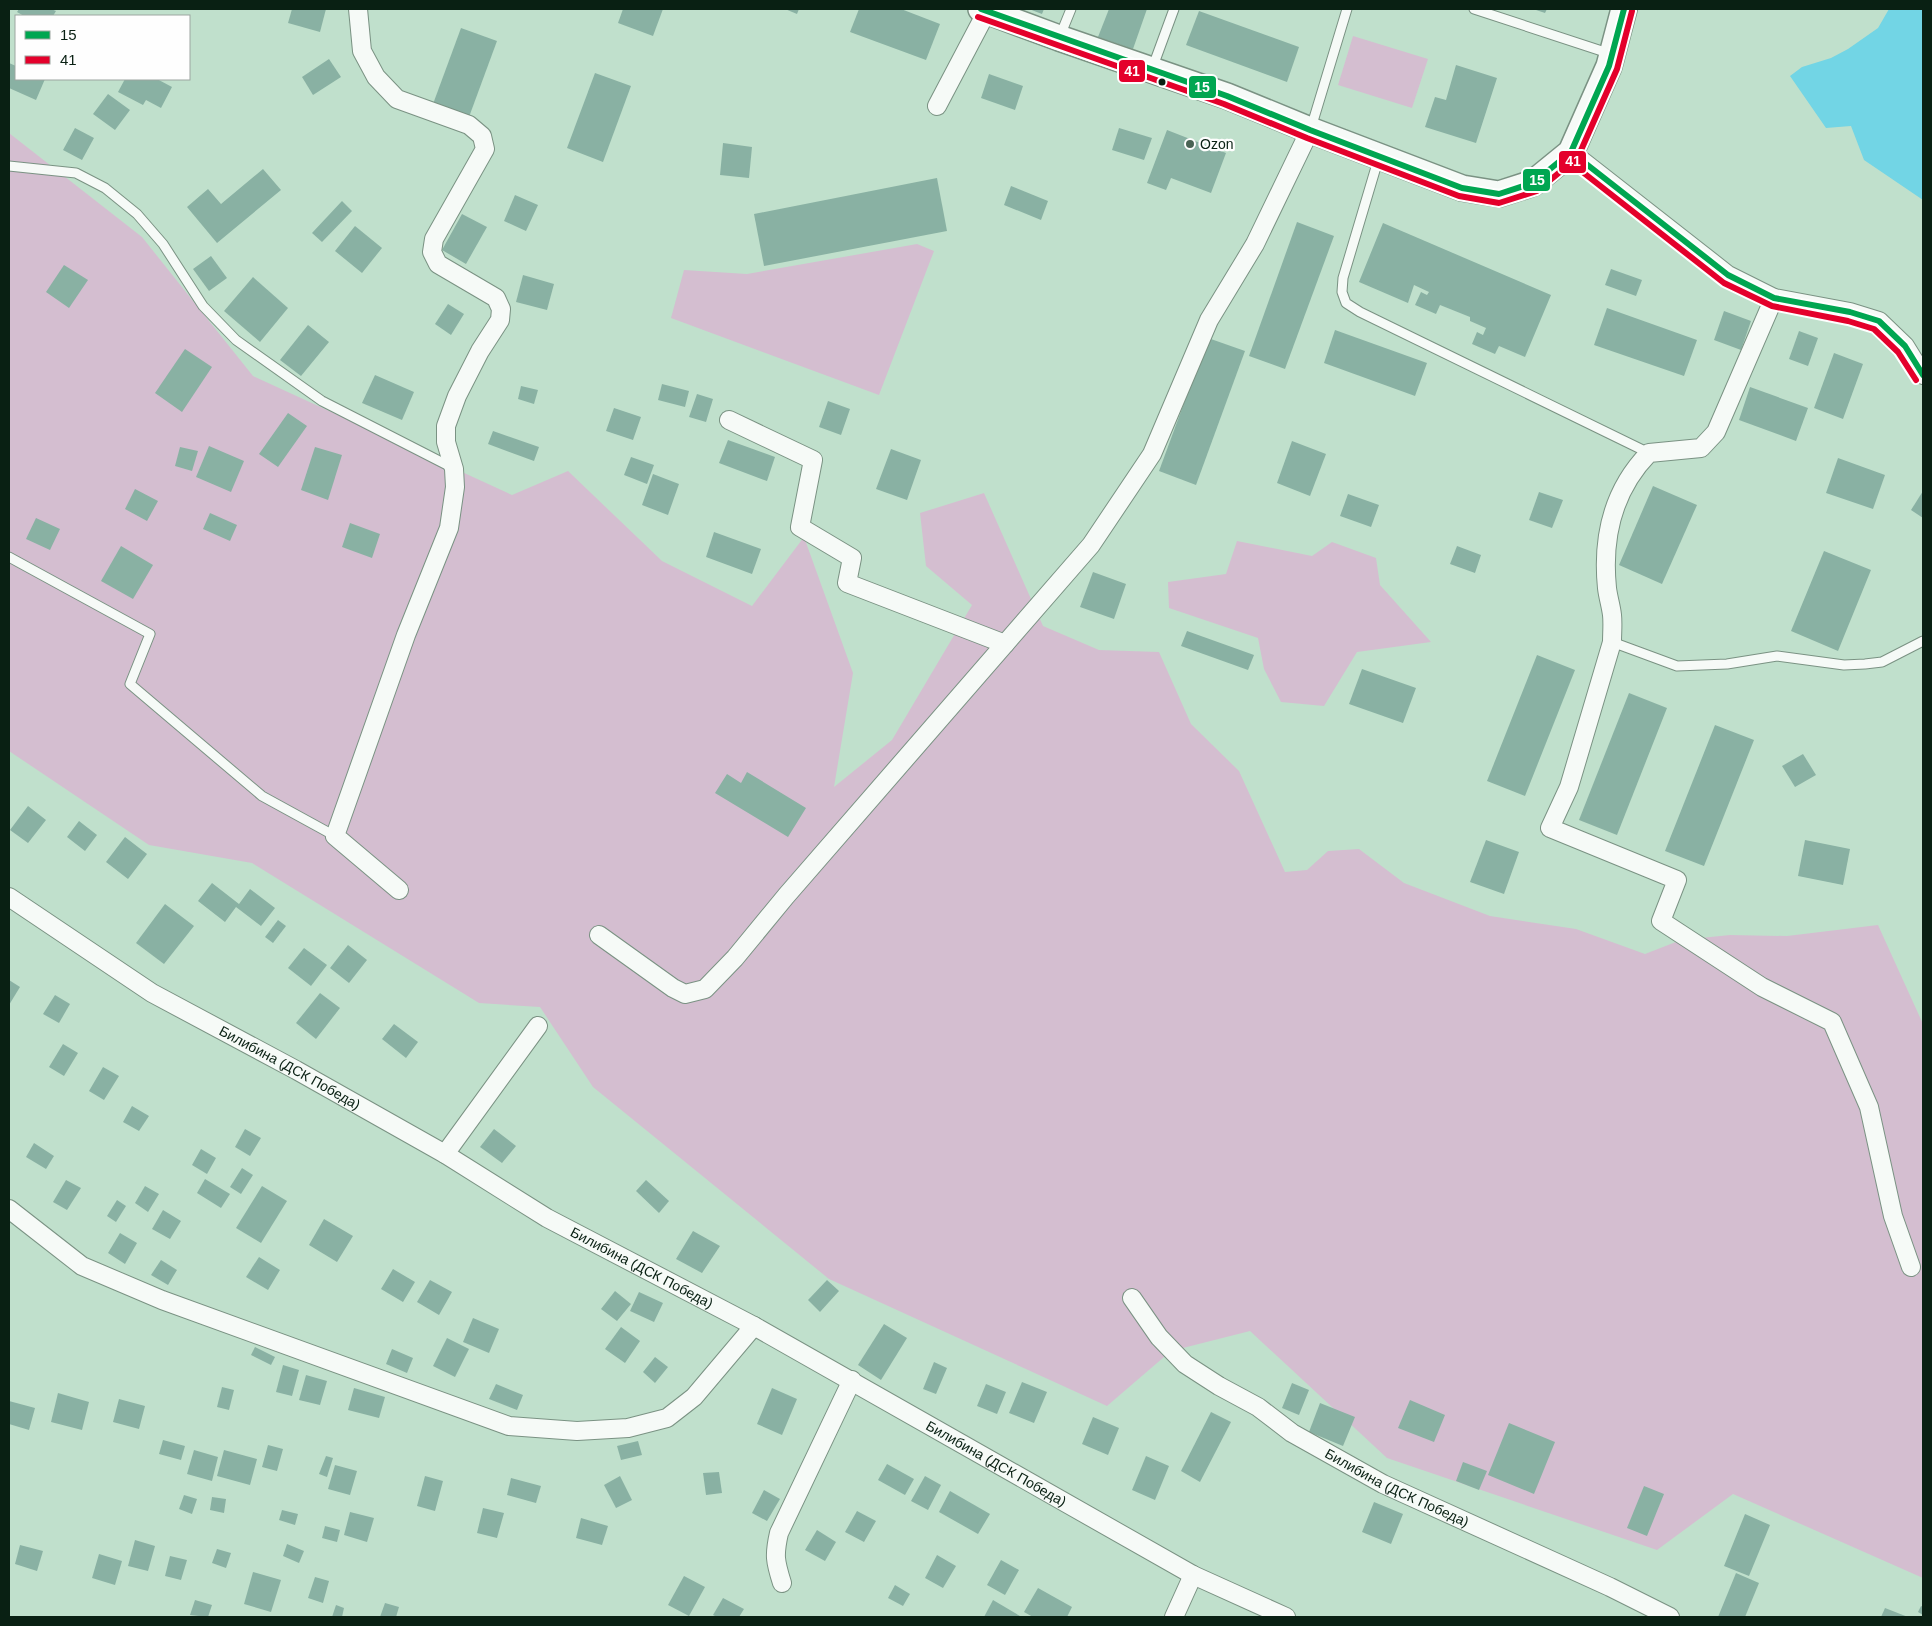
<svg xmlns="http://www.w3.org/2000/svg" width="1932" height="1626" font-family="Arial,sans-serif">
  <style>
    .green { fill: #d4bed0 }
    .water { fill: #72d5e5 }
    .building { fill: #89b1a3 }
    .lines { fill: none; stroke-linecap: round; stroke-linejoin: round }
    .service-casing { stroke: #7a9283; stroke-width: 11 }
    .minor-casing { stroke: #7a9283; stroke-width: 20 }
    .secondary-casing { stroke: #7a9283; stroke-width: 28 }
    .service { stroke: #f6faf7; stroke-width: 9 }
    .minor { stroke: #f6faf7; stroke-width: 18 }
    .secondary { stroke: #f6faf7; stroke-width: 25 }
    .bus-1-casing { stroke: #fefefe; stroke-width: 10 }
    .bus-2-casing { stroke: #fefefe; stroke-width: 10 }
    .bus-1 { stroke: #00a651; stroke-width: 6 }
    .bus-2 { stroke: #e4002b; stroke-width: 6 }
    .bus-dot { fill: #092013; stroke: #fefefe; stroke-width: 2 }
    .poi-dot { fill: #496354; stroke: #fefefe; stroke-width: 2 }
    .labels { text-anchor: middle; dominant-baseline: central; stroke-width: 4.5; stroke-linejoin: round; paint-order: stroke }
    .poi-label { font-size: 14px; fill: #092013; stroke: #fefefe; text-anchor: start }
    .street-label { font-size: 14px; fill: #092013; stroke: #fefefe }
    .line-badge { stroke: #fefefe; stroke-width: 2 }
    .badge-label { font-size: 14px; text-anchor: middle; font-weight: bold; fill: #fff }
  </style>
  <rect width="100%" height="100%" fill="#c0e0cc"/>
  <g class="green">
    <polygon points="1353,36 1428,59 1412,108 1338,85"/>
    <polygon points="9,133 142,237 253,376 512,495 568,471 662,561 752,606 804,537 853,673 834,787 892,740 972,605 926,566 920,513 984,493 1043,626 1099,650 1159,652 1191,724 1239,771 1285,872 1307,870 1328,851 1359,849 1404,883 1490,916 1576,929 1645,954 1681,940 1730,935 1787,936 1878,925 1923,1024 1923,1578 1733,1494 1657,1550 1387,1458 1250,1331 1171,1351 1107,1406 829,1279 593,1087 540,1007 479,1003 252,863 149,845 9,751"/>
    <polygon points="917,244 934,251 879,395 671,318 684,270 747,274"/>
    <polygon points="1237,541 1312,556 1332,542 1376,558 1380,585 1431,642 1357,652 1324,706 1281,702 1264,669 1258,638 1169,608 1168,582 1226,574"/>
  </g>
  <polygon class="water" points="1889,9 1923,9 1923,200 1864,160 1851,126 1826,128 1790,76 1802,67 1831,58 1848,49 1878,28"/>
  <g class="building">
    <polygon points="19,9 51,9 56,11 53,16 24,16 17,12"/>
    <polygon points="292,9 326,9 320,32 288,23"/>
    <polygon points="623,9 663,9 653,36 618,23"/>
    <polygon points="785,9 799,9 797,14"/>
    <polygon points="859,9 901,9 940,24 926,60 850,32"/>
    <polygon points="1029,9 1044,9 1042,14"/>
    <polygon points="1109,9 1147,9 1133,49 1098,37"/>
    <polygon points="1533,9 1547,9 1545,13"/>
    <polygon points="1199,11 1299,47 1287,82 1186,45"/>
    <polygon points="461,28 497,41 469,117 433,104"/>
    <polygon points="329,59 341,77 313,95 302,77"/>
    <polygon points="9,63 16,66 16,79 45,79 36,100 9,88"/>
    <polygon points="1456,65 1497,78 1476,143 1425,127 1435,97 1446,100"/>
    <polygon points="595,73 631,86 603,162 567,148"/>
    <polygon points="989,74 1023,86 1015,110 981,98"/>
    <polygon points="125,79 157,79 172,87 161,108 146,100 143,105 118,92"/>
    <polygon points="108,94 130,110 115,130 93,114"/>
    <polygon points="75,128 94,138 82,160 63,150"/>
    <polygon points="1119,128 1152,138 1144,160 1112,150"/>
    <polygon points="1167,130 1226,153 1211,193 1171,178 1166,190 1147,183"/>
    <polygon points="723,143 752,147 749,178 720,175"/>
    <polygon points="263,169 281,190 217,243 187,207 208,189 221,204"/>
    <polygon points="937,178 947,231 764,266 754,214"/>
    <polygon points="1011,186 1048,201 1041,220 1004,205"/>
    <polygon points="515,195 538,205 526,231 504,221"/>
    <polygon points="342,201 352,211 322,242 312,233"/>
    <polygon points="462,214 487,227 466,264 442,250"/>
    <polygon points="1297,222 1334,236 1285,369 1249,356"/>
    <polygon points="1383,223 1551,295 1525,357 1499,346 1495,354 1472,344 1477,332 1483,335 1486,328 1470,321 1470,317 1440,305 1436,314 1415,305 1421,292 1427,295 1429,292 1414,285 1408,303 1359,282"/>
    <polygon points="355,226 382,248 362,273 335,251"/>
    <polygon points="211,256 227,278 209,291 193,269"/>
    <polygon points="64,265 88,280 69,308 46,292"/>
    <polygon points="1611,269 1642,280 1636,296 1605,285"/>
    <polygon points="523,275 554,284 547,310 516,302"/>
    <polygon points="253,277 288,308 260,342 224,311"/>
    <polygon points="448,304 464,314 451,335 435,324"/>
    <polygon points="1607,308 1697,340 1684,376 1594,345"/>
    <polygon points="1724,311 1751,321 1741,350 1714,340"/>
    <polygon points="308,325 329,342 301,376 280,360"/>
    <polygon points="1335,330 1427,363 1415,396 1324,363"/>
    <polygon points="1799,331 1818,338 1808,366 1789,359"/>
    <polygon points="1208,338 1245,351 1196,485 1159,471"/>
    <polygon points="185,349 212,367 182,412 155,393"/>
    <polygon points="1834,353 1863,364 1843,419 1814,408"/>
    <polygon points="375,375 414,392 402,420 362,403"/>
    <polygon points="662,384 689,391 685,407 658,400"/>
    <polygon points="521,386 538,390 534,404 518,399"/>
    <polygon points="1750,387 1808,408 1796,441 1739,420"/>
    <polygon points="697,394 713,399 706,422 689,417"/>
    <polygon points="828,401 850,409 841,435 819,427"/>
    <polygon points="614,408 641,417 633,440 606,431"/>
    <polygon points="288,413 307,426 278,467 259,454"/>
    <polygon points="493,431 539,447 534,461 488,444"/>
    <polygon points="728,440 775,457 767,481 719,463"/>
    <polygon points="1292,441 1326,454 1310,496 1277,483"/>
    <polygon points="209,446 244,461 231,492 196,477"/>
    <polygon points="180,447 198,451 192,471 175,466"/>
    <polygon points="315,447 342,455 328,500 301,490"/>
    <polygon points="891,449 921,460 907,500 876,489"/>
    <polygon points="631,457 654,465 647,484 624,475"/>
    <polygon points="1838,458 1885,475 1873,509 1826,493"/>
    <polygon points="653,474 679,484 668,515 642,505"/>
    <polygon points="1653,486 1697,505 1662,584 1619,565"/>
    <polygon points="135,489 158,501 147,521 125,509"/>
    <polygon points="1923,491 1923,518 1911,510"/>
    <polygon points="1539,492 1563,500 1552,528 1529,520"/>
    <polygon points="1348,494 1379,505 1371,527 1340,516"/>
    <polygon points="210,513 237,525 230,541 203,529"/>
    <polygon points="36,518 60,529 50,550 26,539"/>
    <polygon points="350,523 380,534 372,558 342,547"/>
    <polygon points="714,532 761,549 752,574 706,557"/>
    <polygon points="121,546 153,565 133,599 101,581"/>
    <polygon points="1457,546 1481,555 1475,573 1450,564"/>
    <polygon points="1824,551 1871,570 1838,651 1791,631"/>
    <polygon points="1093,572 1126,584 1114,619 1080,607"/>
    <polygon points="1187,631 1254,655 1248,670 1181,646"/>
    <polygon points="1537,655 1575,670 1525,796 1487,781"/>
    <polygon points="1362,669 1416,688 1403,723 1349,704"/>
    <polygon points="1629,693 1667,708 1617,835 1579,820"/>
    <polygon points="1715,725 1754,740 1704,866 1665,851"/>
    <polygon points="1803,754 1816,775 1795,787 1782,766"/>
    <polygon points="747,772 806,808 788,837 715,793 727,774 741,783"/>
    <polygon points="28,806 46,820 28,843 10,830"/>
    <polygon points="79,821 97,835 85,851 67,837"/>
    <polygon points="125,837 147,854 128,879 106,862"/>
    <polygon points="1486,840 1519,852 1504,894 1470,882"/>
    <polygon points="1805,840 1850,849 1843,885 1798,876"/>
    <polygon points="212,883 239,904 250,889 275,908 261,926 236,907 225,922 198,901"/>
    <polygon points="165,904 194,926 164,964 136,943"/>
    <polygon points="278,920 286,926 273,943 265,937"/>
    <polygon points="348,945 367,960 349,983 330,968"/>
    <polygon points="304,948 327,965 311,986 288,968"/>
    <polygon points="9,980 20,987 9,1005"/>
    <polygon points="320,993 340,1008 316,1039 296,1023"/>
    <polygon points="55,995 70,1004 59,1023 43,1014"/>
    <polygon points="394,1024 418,1042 406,1058 382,1039"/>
    <polygon points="63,1044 78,1053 64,1076 49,1067"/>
    <polygon points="103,1067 119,1076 104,1100 89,1091"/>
    <polygon points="132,1106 149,1116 139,1131 123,1122"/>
    <polygon points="245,1129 261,1138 250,1156 235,1147"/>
    <polygon points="494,1129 516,1146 502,1163 480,1147"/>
    <polygon points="34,1143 54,1156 46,1169 26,1157"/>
    <polygon points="201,1149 216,1158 207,1174 192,1165"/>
    <polygon points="242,1168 253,1175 241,1194 230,1187"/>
    <polygon points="205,1179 230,1194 221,1208 197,1193"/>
    <polygon points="66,1180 81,1188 67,1210 53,1202"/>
    <polygon points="646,1180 669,1201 659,1213 636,1191"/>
    <polygon points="145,1186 159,1194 148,1212 135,1203"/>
    <polygon points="262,1186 287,1201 261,1243 236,1228"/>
    <polygon points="117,1200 126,1206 116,1222 107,1216"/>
    <polygon points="163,1210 181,1221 170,1239 152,1229"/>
    <polygon points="324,1219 353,1236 337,1262 309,1245"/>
    <polygon points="693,1231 720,1246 702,1273 676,1259"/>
    <polygon points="120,1233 137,1243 125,1264 108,1253"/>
    <polygon points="259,1257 280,1270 268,1290 246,1277"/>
    <polygon points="161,1260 177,1270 168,1285 151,1275"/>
    <polygon points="393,1269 415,1282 403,1302 381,1289"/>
    <polygon points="430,1280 452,1292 439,1315 417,1302"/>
    <polygon points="827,1280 839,1291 820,1312 808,1300"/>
    <polygon points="615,1291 631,1304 617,1321 601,1309"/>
    <polygon points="639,1292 663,1303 654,1322 630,1311"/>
    <polygon points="473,1318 499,1329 489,1353 463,1342"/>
    <polygon points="884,1324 907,1338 881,1380 858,1365"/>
    <polygon points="621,1327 640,1341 625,1363 605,1349"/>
    <polygon points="447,1338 469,1349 455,1377 433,1366"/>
    <polygon points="255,1347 275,1357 271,1365 251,1355"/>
    <polygon points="392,1349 413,1358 407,1373 386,1364"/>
    <polygon points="655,1357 668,1367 655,1383 643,1372"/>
    <polygon points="934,1362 947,1368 936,1394 923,1389"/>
    <polygon points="283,1365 299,1370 292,1396 276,1392"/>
    <polygon points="306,1375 327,1381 320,1405 299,1400"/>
    <polygon points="1022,1382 1047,1392 1034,1423 1009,1413"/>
    <polygon points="1292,1383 1309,1390 1299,1415 1282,1408"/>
    <polygon points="496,1384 523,1395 517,1410 489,1399"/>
    <polygon points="986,1384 1006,1392 997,1414 977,1406"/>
    <polygon points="222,1387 234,1390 229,1410 217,1407"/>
    <polygon points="354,1388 385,1397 379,1418 348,1410"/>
    <polygon points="772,1388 797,1399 782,1435 757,1424"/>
    <polygon points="58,1393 89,1402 82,1430 51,1422"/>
    <polygon points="119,1399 145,1406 139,1429 113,1422"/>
    <polygon points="1410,1400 1445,1415 1434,1442 1398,1428"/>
    <polygon points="9,1401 35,1408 29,1430 9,1424"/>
    <polygon points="1320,1403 1355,1417 1343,1446 1309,1432"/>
    <polygon points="1211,1412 1231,1422 1200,1482 1181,1471"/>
    <polygon points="1093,1417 1119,1428 1108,1455 1082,1444"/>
    <polygon points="1509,1423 1555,1442 1534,1494 1488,1475"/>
    <polygon points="163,1440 185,1446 181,1460 159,1454"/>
    <polygon points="638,1441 642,1455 621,1460 617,1446"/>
    <polygon points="268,1445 283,1449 277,1471 262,1467"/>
    <polygon points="194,1450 218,1457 212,1481 187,1474"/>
    <polygon points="224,1450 257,1459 250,1485 217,1476"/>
    <polygon points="326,1456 333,1458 327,1477 319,1474"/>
    <polygon points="1146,1456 1169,1466 1155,1500 1132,1490"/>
    <polygon points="1463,1462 1487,1471 1479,1490 1456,1481"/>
    <polygon points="887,1464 914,1479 905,1495 878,1480"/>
    <polygon points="335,1465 357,1471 350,1495 328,1489"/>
    <polygon points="719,1472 722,1493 706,1495 703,1473"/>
    <polygon points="425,1476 443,1481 435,1511 417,1506"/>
    <polygon points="620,1476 632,1500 616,1508 604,1485"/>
    <polygon points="925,1476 941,1485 928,1510 911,1501"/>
    <polygon points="511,1478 541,1486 536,1503 507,1495"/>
    <polygon points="1644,1486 1664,1494 1647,1536 1627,1528"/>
    <polygon points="764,1490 780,1499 767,1521 752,1513"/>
    <polygon points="950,1491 990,1514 978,1534 939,1512"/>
    <polygon points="184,1495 197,1499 192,1514 179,1509"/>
    <polygon points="212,1497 226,1499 224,1513 210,1510"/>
    <polygon points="1374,1502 1403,1514 1391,1544 1362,1532"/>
    <polygon points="483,1508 504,1513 497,1538 477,1533"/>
    <polygon points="282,1510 298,1514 295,1525 279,1520"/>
    <polygon points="857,1511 876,1521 864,1542 845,1532"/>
    <polygon points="350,1512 374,1518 367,1542 344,1535"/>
    <polygon points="1745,1514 1770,1525 1749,1576 1724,1566"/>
    <polygon points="581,1518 608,1526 602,1545 576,1538"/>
    <polygon points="325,1526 340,1530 337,1542 322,1538"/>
    <polygon points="817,1530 836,1542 825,1561 805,1550"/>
    <polygon points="135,1540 155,1546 148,1571 128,1566"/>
    <polygon points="287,1544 304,1551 299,1563 283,1556"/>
    <polygon points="20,1545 43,1551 37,1571 15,1564"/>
    <polygon points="217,1549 231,1553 226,1568 212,1563"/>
    <polygon points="99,1554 122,1561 115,1585 92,1578"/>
    <polygon points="937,1555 956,1566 943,1588 925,1578"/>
    <polygon points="170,1556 187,1560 181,1580 165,1576"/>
    <polygon points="1001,1560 1019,1570 1005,1595 987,1585"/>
    <polygon points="253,1572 281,1580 271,1612 244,1604"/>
    <polygon points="1736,1573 1759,1583 1745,1617 1718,1617"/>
    <polygon points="684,1576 705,1587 689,1616 668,1605"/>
    <polygon points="315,1577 329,1581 323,1603 308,1598"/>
    <polygon points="895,1585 910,1594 903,1606 888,1598"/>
    <polygon points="1038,1588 1072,1607 1067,1617 1033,1617 1024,1612"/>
    <polygon points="723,1598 744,1609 739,1617 717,1617 713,1615"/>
    <polygon points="195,1600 212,1605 208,1617 190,1615"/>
    <polygon points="993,1600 1020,1616 1020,1617 984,1617"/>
    <polygon points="385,1603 399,1607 396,1617 380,1617"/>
    <polygon points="336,1605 344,1608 342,1617 332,1617"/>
    <polygon points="1921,1606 1923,1607 1923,1615 1918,1612"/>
    <polygon points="1885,1608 1908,1617 1881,1617"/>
  </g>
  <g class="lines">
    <defs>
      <g id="service">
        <polyline points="1474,9 1611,54"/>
        <polyline points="1060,36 1071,9"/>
        <polyline points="1152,69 1174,9"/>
        <polyline points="1311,128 1347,9"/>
        <polyline points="1379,157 1343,278 1342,292 1346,303 1360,312 1649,453"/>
        <polyline points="9,166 76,173 105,188 137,214 163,244 203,306 236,340 322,401 453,468"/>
        <polyline points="9,557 150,634 130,684 262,796 335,836"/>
        <polyline points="1612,642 1677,666 1727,664 1777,656 1844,665 1865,664 1882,662 1923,641"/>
      </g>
      <g id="minor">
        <polyline points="358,9 362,51 376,77 397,99 469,125 482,136 485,149 434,239 432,252 438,264 496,298 501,309 500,320 480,351 457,396 446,426 446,442 454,469 455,487 449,528 406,635 335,836 399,890"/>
        <polyline points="937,106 987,11"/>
        <polyline points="1571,152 1728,275 1774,298 1850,312 1879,321 1905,346 1923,375"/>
        <path d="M1774,298L1716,432L1701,448L1649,453C1613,490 1602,538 1607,588C1608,597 1611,606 1612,615C1613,623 1612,633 1612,642L1569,787L1550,828L1677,880L1661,921L1762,987L1832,1022L1869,1107L1893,1216L1911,1267"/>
        <polyline points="729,420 813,460 800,527 852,558 847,583 1005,644"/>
        <path id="s1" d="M9,897L152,993L296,1070L445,1154L547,1218L754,1326L1193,1575L1286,1617"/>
        <polyline points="599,935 673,988 685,994 705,989 735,958 786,896 1091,545 1152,454 1209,320 1255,244 1310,130"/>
        <polyline points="445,1154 538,1026"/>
        <polyline points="9,1209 82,1266 162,1300 509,1426 577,1431 628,1428 667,1418 694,1397 754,1326"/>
        <path id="s2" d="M1132,1298L1159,1337L1185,1364L1219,1386L1258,1407L1292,1433L1383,1484L1610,1587L1670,1617"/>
        <path d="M782,1583C775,1561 774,1555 779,1533L852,1380"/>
        <polyline points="1174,1617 1193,1575"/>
      </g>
      <polyline id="secondary" points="981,9 1059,38 1227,96 1310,130 1462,188 1499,194 1533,183 1571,152 1609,66 1624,9"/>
    </defs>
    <use href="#service" class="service-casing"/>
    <use href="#minor" class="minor-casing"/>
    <use href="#secondary" class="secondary-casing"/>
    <use href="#service" class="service"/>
    <use href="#minor" class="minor"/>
    <use href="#secondary" class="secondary"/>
    <defs>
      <g id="bus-1">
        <polyline points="981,9 1227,96 1310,130 1462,188 1499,194 1533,183 1571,152 1609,66 1624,9"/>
        <polyline points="1571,152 1728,275 1774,298 1850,312 1879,321 1905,346 1923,375"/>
      </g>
      <g id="bus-2">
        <polyline points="978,17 1224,104 1307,138 1459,196 1499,203 1537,191 1578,157 1617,69 1632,11"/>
        <polyline points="1566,159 1724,283 1772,306 1848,321 1874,329 1898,352 1916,380"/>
      </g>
    </defs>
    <use href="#bus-1" class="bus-1-casing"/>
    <use href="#bus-2" class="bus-2-casing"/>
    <use href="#bus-1" class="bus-1"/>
    <use href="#bus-2" class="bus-2"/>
  </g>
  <circle class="bus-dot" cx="1162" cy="82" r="4.5"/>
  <circle class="poi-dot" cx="1190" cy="144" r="5"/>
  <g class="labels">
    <g class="poi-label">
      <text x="1200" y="144">Ozon</text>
    </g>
    <g class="street-label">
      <text stroke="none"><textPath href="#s1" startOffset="329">Билибина (ДСК Победа)</textPath></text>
      <text stroke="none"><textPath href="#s1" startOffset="734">Билибина (ДСК Победа)</textPath></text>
      <text stroke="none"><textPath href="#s1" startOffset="1139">Билибина (ДСК Победа)</textPath></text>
      <text stroke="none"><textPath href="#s2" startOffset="331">Билибина (ДСК Победа)</textPath></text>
    </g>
  </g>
  <g class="line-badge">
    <rect x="1118" y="59" width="28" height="24" rx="5" fill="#e4002b"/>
    <rect x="1188" y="75" width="29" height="24" rx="5" fill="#00a651"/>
    <rect x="1558" y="150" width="29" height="24" rx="5" fill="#e4002b"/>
    <rect x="1522" y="168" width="29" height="24" rx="5" fill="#00a651"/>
  </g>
  <g class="badge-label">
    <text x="1132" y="76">41</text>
    <text x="1202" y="92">15</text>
    <text x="1573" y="166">41</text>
    <text x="1537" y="185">15</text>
  </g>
  <rect width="1932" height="1626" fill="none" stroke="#092013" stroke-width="20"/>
  <rect x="15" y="15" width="175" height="65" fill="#fefefe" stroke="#9ca5a0"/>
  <rect x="25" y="31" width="25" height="8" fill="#00a651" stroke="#9ca5a0"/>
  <text x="60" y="40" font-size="15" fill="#092013">15</text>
  <rect x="25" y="56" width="25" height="8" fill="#e4002b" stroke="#9ca5a0"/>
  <text x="60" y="65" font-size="15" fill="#092013">41</text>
</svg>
